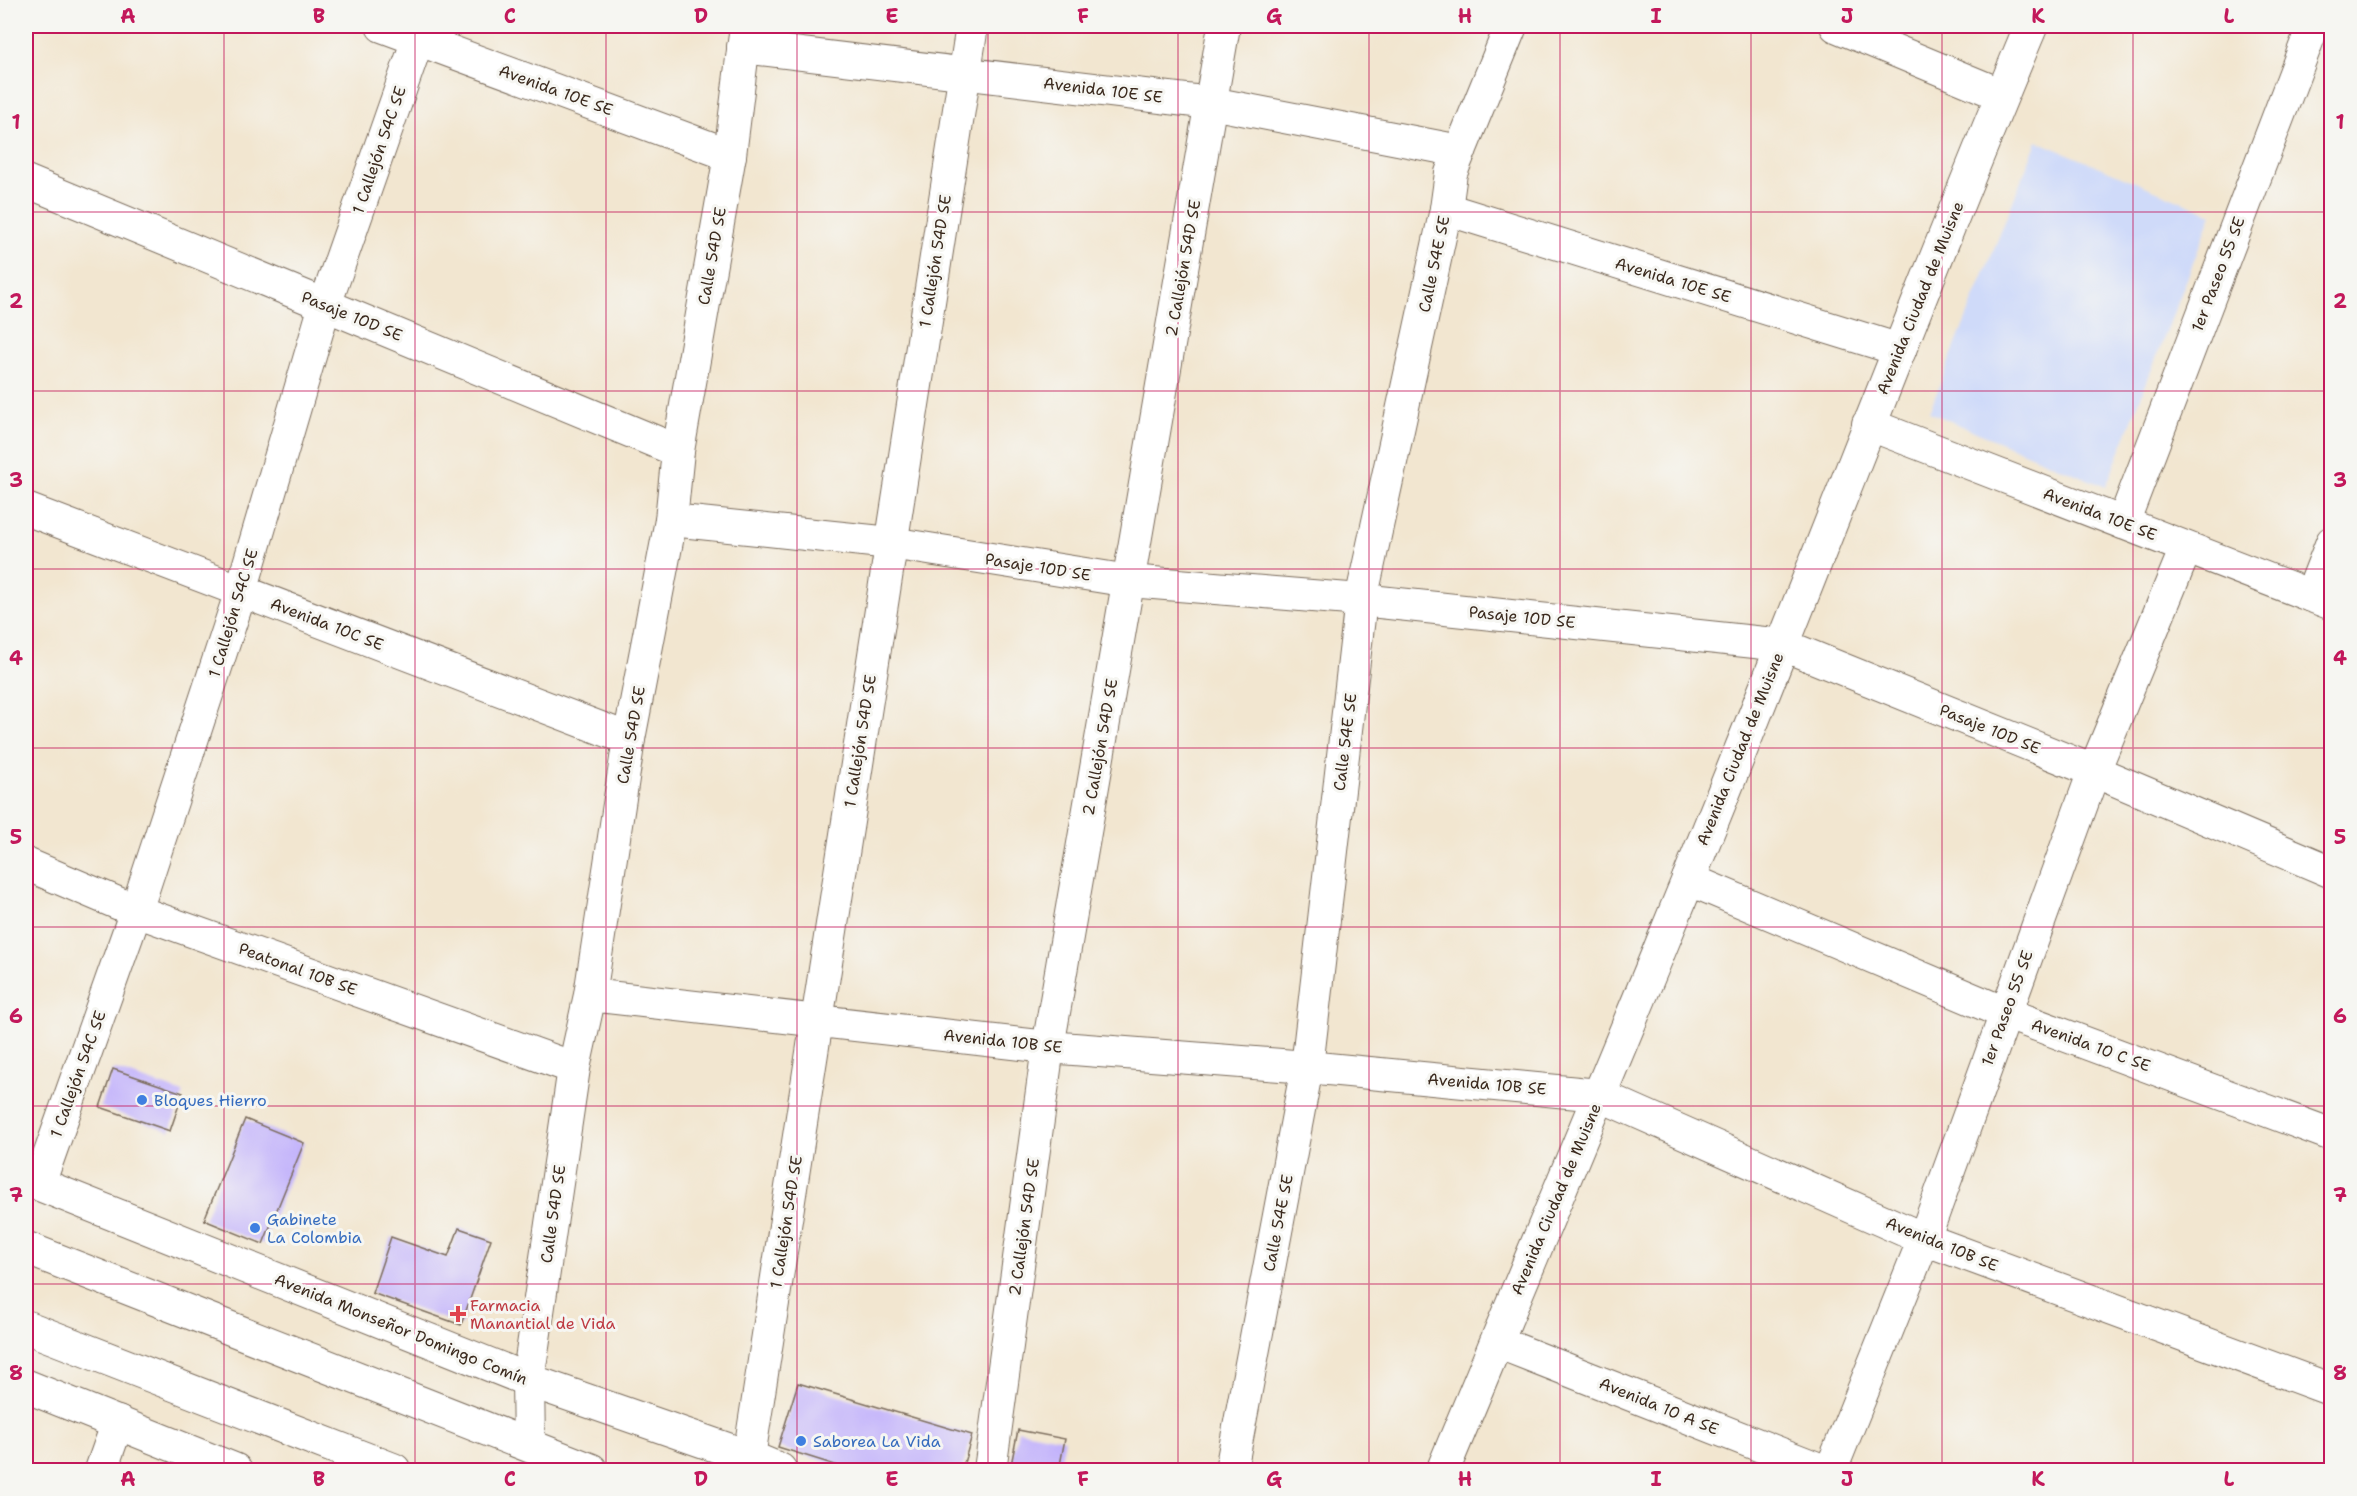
<svg xmlns="http://www.w3.org/2000/svg" width="2357" height="1496" font-family="'Shantell Sans',sans-serif">
  <style>
    .built { fill: #cfdaf9 }
    .building { fill: #c3b3fb }
    .lines { fill: none; stroke-linecap: round; stroke-linejoin: round }
    .minor-casing { stroke: #7b6c5c; stroke-width: 34 }
    .tertiary-casing { stroke: #7b6c5c; stroke-width: 35 }
    .secondary-casing { stroke: #7b6c5c; stroke-width: 35 }
    .minor { stroke: #fff; stroke-width: 32 }
    .tertiary { stroke: #fff; stroke-width: 33 }
    .secondary { stroke: #fff; stroke-width: 33 }
    .grid { fill: none; stroke: #c2185b; stroke-width: 1.5; stroke-opacity: 0.55 }
    .shop-dot { fill: #3f7fe0; stroke: #f6f6f2; stroke-width: 2 }
    .health-dot { fill: #e0444e; stroke: #f6f6f2; stroke-width: 2 }
    .labels { text-anchor: middle; dominant-baseline: central; stroke-width: 6; stroke-linejoin: round; paint-order: stroke }
    .street-label { font-size: 16px; fill: #3b2a1e; stroke: #f6f6f2 }
    .shop-label { font-size: 16px; fill: #366cbe; stroke: #f6f6f2; text-anchor: start }
    .health-label { font-size: 16px; fill: #be3a42; stroke: #f6f6f2; text-anchor: start }
    .neatline { fill: none; stroke: #c2185b; stroke-width: 2 }
    .grid-label { font-size: 20px; text-anchor: middle; font-weight: bold; fill: #c2185b }
  </style>
  <rect width="100%" height="100%" fill="#f6f6f2"/>
  <filter id="ink" filterUnits="userSpaceOnUse"><feTurbulence type="fractalNoise" baseFrequency=".0167" numOctaves="2"/><feDisplacementMap in="SourceGraphic" scale="12" xChannelSelector="R" yChannelSelector="G"/><feConvolveMatrix kernelMatrix="1 2 1 2 8 2 1 2 1" color-interpolation-filters="sRGB"/></filter>
  <filter id="wash" filterUnits="userSpaceOnUse"><feTurbulence type="fractalNoise" baseFrequency=".008" numOctaves="4" result="noise"/><feDisplacementMap in="SourceGraphic" scale="24" xChannelSelector="R" yChannelSelector="G"/><feGaussianBlur stdDeviation="1.35" result="paint"/><feColorMatrix in="noise" values="0 0 0 0 0 0 0 0 0 0 0 0 0 0 0 0 0 1.4 0 .05"/><feComposite in="paint" operator="in"/></filter>
  <g filter="url(#wash)">
    <rect width="100%" height="100%" fill="#f2e6d0"/>
    <polygon class="built" points="2037,141 2212,214 2106,487 1929,412"/>
    <g id="blocks">
      <g class="building">
        <polygon points="113,1069 183,1093 170,1131 100,1107"/>
        <polygon points="245,1119 304,1143 263,1244 204,1220"/>
        <polygon points="459,1228 491,1239 461,1325 372,1293 391,1237 448,1257"/>
        <polygon points="798,1383 972,1435 962,1470 851,1470 778,1447"/>
        <polygon points="1018,1430 1065,1439 1059,1470 1010,1470"/>
      </g>
    </g>
  </g>
  <g filter="url(#ink)">
    <use href="#blocks" fill-opacity="0" stroke="#7b6c5c" stroke-width="1.5"/>
    <g class="lines">
      <defs>
        <g id="minor">
          <polyline points="382,26 730,155"/>
          <polyline points="1836,26 2002,95"/>
          <polyline points="743,47 1211,103 1460,151"/>
          <polyline points="26,181 678,451"/>
          <polyline points="1446,209 1900,350"/>
          <polyline points="1868,424 2332,604"/>
          <polyline points="26,509 629,739"/>
          <polyline points="671,520 891,543 1129,581 1361,600 1783,645 2094,771 2332,872"/>
          <polyline points="2123,523 2313,26"/>
          <polyline points="2311,596 2332,542"/>
          <polyline points="26,864 136,911 574,1068"/>
          <polyline points="1688,879 2005,1013 2332,1135"/>
          <polyline points="590,995 1048,1047 1307,1067 1599,1095 1924,1239 2332,1390"/>
          <polyline points="39,1184 136,911 241,591 325,305 418,39"/>
          <polyline points="1497,1342 1822,1470"/>
          <polyline points="529,1445 528,1380 574,1068 590,995 629,739 671,520 678,451 730,155 746,26"/>
          <polyline points="749,1457 972,26"/>
          <polyline points="101,1470 118,1422"/>
          <polyline points="990,1470 1048,1047 1224,26"/>
          <polyline points="1231,1470 1307,1067 1361,600 1446,209 1451,173 1511,26"/>
          <polyline points="1831,1470 1924,1239 2094,771 2186,548"/>
        </g>
        <path id="tertiary" d="M1443,1470C1557,1195 1674,921 1783,644C1865,438 1945,230 2031,26"/>
        <g id="secondary">
          <polyline points="26,1179 528,1380 749,1457 780,1470"/>
          <polyline points="26,1248 591,1470"/>
          <polyline points="26,1327 394,1470"/>
          <polyline points="26,1386 235,1470"/>
        </g>
      </defs>
      <use href="#minor" class="minor-casing"/>
      <use href="#tertiary" class="tertiary-casing"/>
      <use href="#secondary" class="secondary-casing"/>
      <use href="#minor" class="minor"/>
      <use href="#tertiary" class="tertiary"/>
      <use href="#secondary" class="secondary"/>
    </g>
  </g>
  <path class="grid" d="M224,26V1470M415,26V1470M606,26V1470M797,26V1470M988,26V1470M1178,26V1470M1369,26V1470M1560,26V1470M1751,26V1470M1942,26V1470M2133,26V1470M26,212H2332M26,391H2332M26,569H2332M26,748H2332M26,927H2332M26,1106H2332M26,1284H2332"/>
  <g class="shop-dot">
    <circle cx="142" cy="1100" r="6"/>
    <circle cx="255" cy="1228" r="6"/>
    <circle cx="801" cy="1441" r="6"/>
  </g>
  <path class="health-dot" d="M455 1305h6v6h6v6h-6v6h-6v-6h-6v-6h6z"/>
  <g class="labels">
    <g class="street-label">
      <text transform="translate(556 90) rotate(20)">Avenida 10E SE</text>
      <text transform="translate(1103 90) rotate(7)">Avenida 10E SE</text>
      <text transform="translate(379 150) rotate(-71)">1 Callejón 54C SE</text>
      <text transform="translate(712 256) rotate(-80)">Calle 54D SE</text>
      <text transform="translate(935 261) rotate(-81)">1 Callejón 54D SE</text>
      <text transform="translate(1434 264) rotate(-78)">Calle 54E SE</text>
      <text transform="translate(1183 268) rotate(-80)">2 Callejón 54D SE</text>
      <text transform="translate(2218 274) rotate(-69)">1er Paseo 55 SE</text>
      <text transform="translate(1673 280) rotate(17)">Avenida 10E SE</text>
      <text transform="translate(1920 298) rotate(-68)">Avenida Ciudad de Muisne</text>
      <text transform="translate(352 316) rotate(22)">Pasaje 10D SE</text>
      <text transform="translate(2100 514) rotate(21)">Avenida 10E SE</text>
      <text transform="translate(1038 567) rotate(9)">Pasaje 10D SE</text>
      <text transform="translate(233 613) rotate(-73)">1 Callejón 54C SE</text>
      <text transform="translate(1522 617) rotate(6)">Pasaje 10D SE</text>
      <text transform="translate(327 624) rotate(21)">Avenida 10C SE</text>
      <text transform="translate(1990 729) rotate(22)">Pasaje 10D SE</text>
      <text transform="translate(631 735) rotate(-80)">Calle 54D SE</text>
      <text transform="translate(860 741) rotate(-81)">1 Callejón 54D SE</text>
      <text transform="translate(1345 742) rotate(-83)">Calle 54E SE</text>
      <text transform="translate(1100 747) rotate(-80)">2 Callejón 54D SE</text>
      <text transform="translate(1740 749) rotate(-68)">Avenida Ciudad de Muisne</text>
      <text transform="translate(298 969) rotate(20)">Peatonal 10B SE</text>
      <text transform="translate(2007 1008) rotate(-70)">1er Paseo 55 SE</text>
      <text transform="translate(1003 1041) rotate(6)">Avenida 10B SE</text>
      <text transform="translate(2091 1045) rotate(20)">Avenida 10 C SE</text>
      <text transform="translate(78 1074) rotate(-70)">1 Callejón 54C SE</text>
      <text transform="translate(1487 1084) rotate(5)">Avenida 10B SE</text>
      <text transform="translate(1556 1199) rotate(-67)">Avenida Ciudad de Muisne</text>
      <text transform="translate(553 1214) rotate(-82)">Calle 54D SE</text>
      <text transform="translate(786 1222) rotate(-81)">1 Callejón 54D SE</text>
      <text transform="translate(1278 1223) rotate(-79)">Calle 54E SE</text>
      <text transform="translate(1024 1227) rotate(-82)">2 Callejón 54D SE</text>
      <text transform="translate(1942 1244) rotate(22)">Avenida 10B SE</text>
      <text transform="translate(401 1329) rotate(22)">Avenida Monseñor Domingo Comín</text>
      <text transform="translate(1659 1406) rotate(22)">Avenida 10 A SE</text>
    </g>
    <g class="shop-label">
      <text x="154" y="1100">Bloques Hierro</text>
      <text x="267" y="1219">Gabinete<tspan x="267" dy="18">La Colombia</tspan></text>
      <text x="813" y="1441">Saborea La Vida</text>
    </g>
    <g class="health-label">
      <text x="470" y="1305">Farmacia<tspan x="470" dy="18">Manantial de Vida</tspan></text>
    </g>
  </g>
  <rect width="2357" height="1496" fill="none" stroke="#f6f6f2" stroke-width="66"/>
  <rect x="33" y="33" width="2291" height="1430" class="neatline"/>
  <g class="grid-label">
    <text x="128" y="23">A</text>
    <text x="319" y="23">B</text>
    <text x="510" y="23">C</text>
    <text x="701" y="23">D</text>
    <text x="892" y="23">E</text>
    <text x="1083" y="23">F</text>
    <text x="1274" y="23">G</text>
    <text x="1465" y="23">H</text>
    <text x="1656" y="23">I</text>
    <text x="1847" y="23">J</text>
    <text x="2038" y="23">K</text>
    <text x="2229" y="23">L</text>
    <text x="16" y="129">1</text>
    <text x="2340" y="129">1</text>
    <text x="16" y="308">2</text>
    <text x="2340" y="308">2</text>
    <text x="16" y="487">3</text>
    <text x="2340" y="487">3</text>
    <text x="16" y="665">4</text>
    <text x="2340" y="665">4</text>
    <text x="16" y="844">5</text>
    <text x="2340" y="844">5</text>
    <text x="16" y="1023">6</text>
    <text x="2340" y="1023">6</text>
    <text x="16" y="1202">7</text>
    <text x="2340" y="1202">7</text>
    <text x="16" y="1380">8</text>
    <text x="2340" y="1380">8</text>
    <text x="128" y="1486">A</text>
    <text x="319" y="1486">B</text>
    <text x="510" y="1486">C</text>
    <text x="701" y="1486">D</text>
    <text x="892" y="1486">E</text>
    <text x="1083" y="1486">F</text>
    <text x="1274" y="1486">G</text>
    <text x="1465" y="1486">H</text>
    <text x="1656" y="1486">I</text>
    <text x="1847" y="1486">J</text>
    <text x="2038" y="1486">K</text>
    <text x="2229" y="1486">L</text>
  </g>
</svg>
